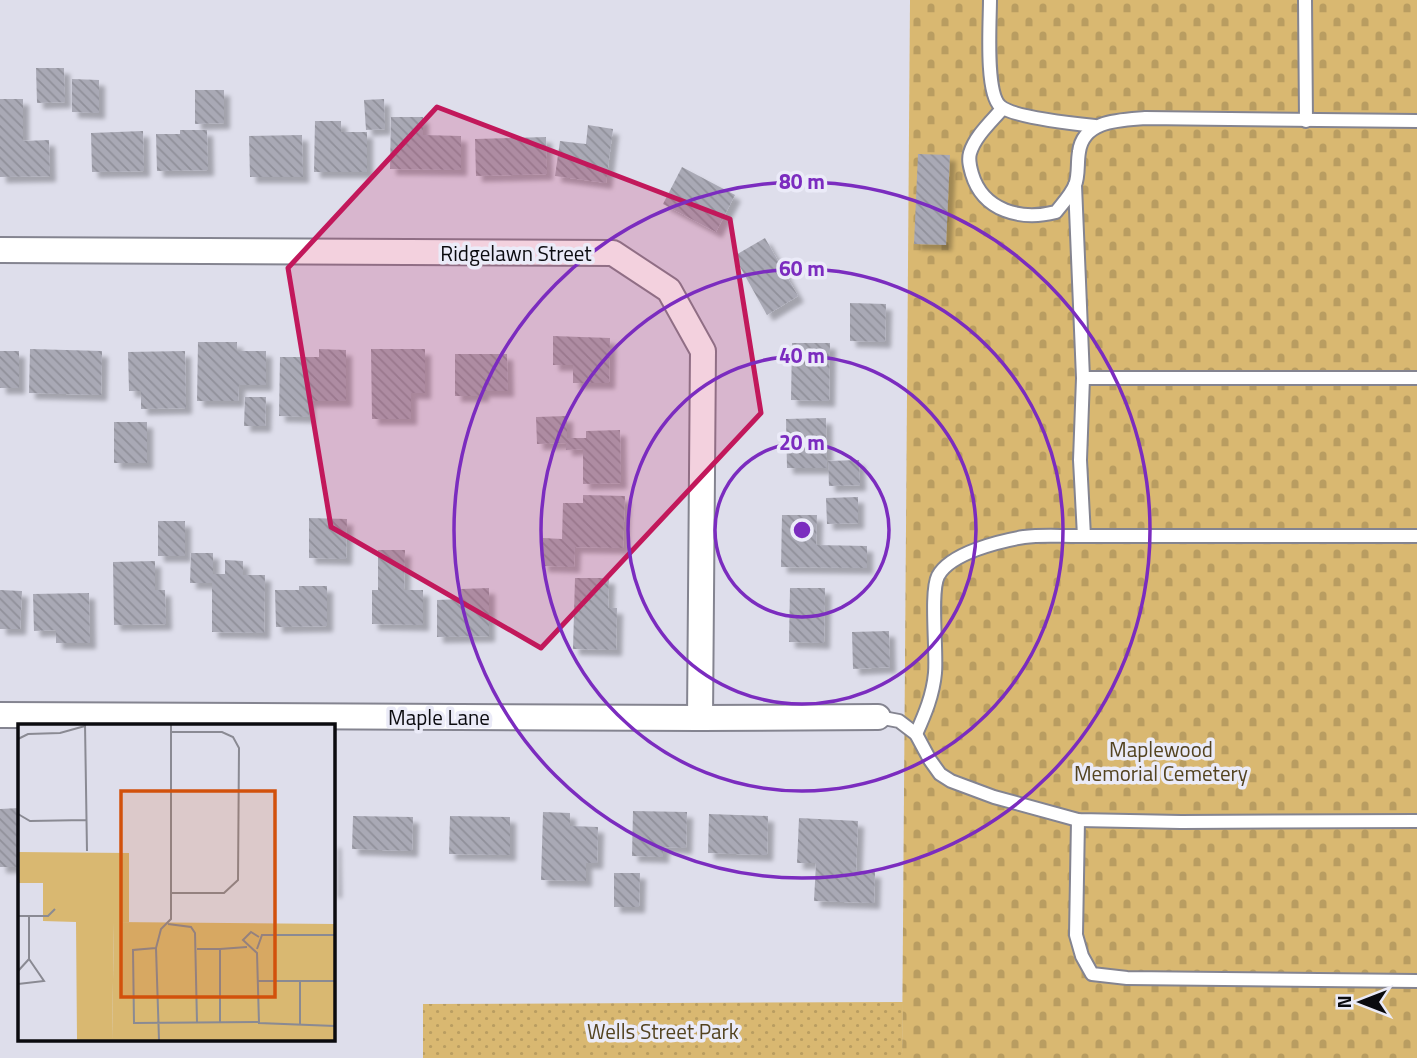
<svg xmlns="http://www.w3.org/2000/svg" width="1417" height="1058" font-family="'Titillium Web',sans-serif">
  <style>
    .cemetery { fill: url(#cemetery-stones) }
    .park { fill: url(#park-dots) }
    .building { fill: url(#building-back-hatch); filter: url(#shadow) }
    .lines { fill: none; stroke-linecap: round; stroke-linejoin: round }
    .service-casing { stroke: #848490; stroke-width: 16 }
    .minor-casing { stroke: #848490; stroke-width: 28 }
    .service { stroke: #fff; stroke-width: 12 }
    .minor { stroke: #fff; stroke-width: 24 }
    .marked { fill: #c2185b; fill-opacity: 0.2; stroke: #c2185b; stroke-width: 5; stroke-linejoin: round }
    .ring { fill: none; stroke: #7b2cbf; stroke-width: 3.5 }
    .labels { text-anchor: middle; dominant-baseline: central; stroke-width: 7; stroke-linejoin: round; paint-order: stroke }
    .street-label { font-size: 21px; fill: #0b0b0f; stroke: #ebebf8 }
    .park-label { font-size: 21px; fill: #534320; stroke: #ebebf8 }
    .inset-road { fill: none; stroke: #8a8a93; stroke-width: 2 }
    .view { fill: #d2510c; fill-opacity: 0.15; stroke: #d2510c; stroke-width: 3.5 }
    .inset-edge { fill: none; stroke: #0b0b0f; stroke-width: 3.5 }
    .centre { fill: #7b2cbf; stroke: #ebebf8; stroke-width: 3.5 }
    .ring-label { font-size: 21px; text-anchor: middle; font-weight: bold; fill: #7b2cbf; stroke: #ebebf8; stroke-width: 7; stroke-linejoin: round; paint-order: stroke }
  </style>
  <defs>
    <pattern id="cemetery-stones" width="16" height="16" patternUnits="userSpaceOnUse" patternTransform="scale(1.75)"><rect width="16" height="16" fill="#d9b871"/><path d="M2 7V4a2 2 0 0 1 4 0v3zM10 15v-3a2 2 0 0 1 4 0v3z" fill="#b99d61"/></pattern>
    <pattern id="park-dots" width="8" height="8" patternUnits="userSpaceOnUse" patternTransform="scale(1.75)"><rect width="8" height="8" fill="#d9b871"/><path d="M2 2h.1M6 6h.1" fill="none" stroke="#b99d61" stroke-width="1.8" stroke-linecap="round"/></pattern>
    <pattern id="building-back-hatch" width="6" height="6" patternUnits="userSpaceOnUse" patternTransform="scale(1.75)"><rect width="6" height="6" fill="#a9a9b5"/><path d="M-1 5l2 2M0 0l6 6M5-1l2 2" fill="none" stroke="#90909a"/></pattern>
    <filter id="shadow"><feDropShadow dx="6" dy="6" stdDeviation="2" flood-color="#0004"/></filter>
  </defs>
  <rect width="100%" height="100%" fill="#dedeeb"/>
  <polygon class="cemetery" points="910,0 1417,0 1417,1058 902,1058"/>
  <polygon class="park" points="903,1002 902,1058 423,1058 423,1004"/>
  <g class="building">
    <polygon points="36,68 64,68 65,102 37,103"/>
    <polygon points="72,79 99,80 99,113 72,112"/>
    <polygon points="195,90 224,90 224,123 195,124"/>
    <polygon points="0,99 23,99 23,141 49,140 50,176 0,177"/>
    <polygon points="384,99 385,129 366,130 364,100"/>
    <polygon points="391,117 423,117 423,135 461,136 461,170 390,169"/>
    <polygon points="315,121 341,121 341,132 367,132 367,172 314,172"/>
    <polygon points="588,125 613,129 606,183 555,176 560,141 586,144"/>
    <polygon points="180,130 207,130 208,170 157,171 156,134 180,134"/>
    <polygon points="143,131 144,171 92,172 91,133"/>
    <polygon points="302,135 303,177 250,177 249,136"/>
    <polygon points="546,137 547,174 476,176 475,139"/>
    <polygon points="918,154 950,155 946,245 914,244"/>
    <polygon points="682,167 735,195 716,232 663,204"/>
    <polygon points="765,238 798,296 767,315 734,256"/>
    <polygon points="850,303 886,304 885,342 850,341"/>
    <polygon points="553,336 610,338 609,383 573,383 573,365 553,365"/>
    <polygon points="198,342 237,342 237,351 266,351 266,385 239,385 238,401 197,401"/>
    <polygon points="792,343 830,343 829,401 791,400"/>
    <polygon points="30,349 102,351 101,395 29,393"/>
    <polygon points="319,349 346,350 346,401 309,401 309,417 279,416 280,357 319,357"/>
    <polygon points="371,349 425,349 425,393 411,393 411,419 372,419"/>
    <rect x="0" y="351" width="19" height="37"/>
    <polygon points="185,351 186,408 141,409 141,391 129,391 128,352"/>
    <polygon points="455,354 507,354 508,391 483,391 483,396 455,396"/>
    <polygon points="245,397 266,397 265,426 244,426"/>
    <polygon points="567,416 567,438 586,438 586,431 620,430 621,483 583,484 583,449 566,450 566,443 537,444 536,417"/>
    <polygon points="826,418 827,468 787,468 786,419"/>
    <rect x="114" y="422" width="33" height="41"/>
    <polygon points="859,460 860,485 829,486 828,461"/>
    <polygon points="583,495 625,496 623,548 575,547 574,567 542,566 543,538 562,539 563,503 583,503"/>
    <polygon points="858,497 858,523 827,524 826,498"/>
    <polygon points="782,515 817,515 816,545 867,546 867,568 781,567"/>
    <polygon points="309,518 347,519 346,559 309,558"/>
    <rect x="158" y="521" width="27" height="35"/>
    <polygon points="378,550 405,550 404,590 423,590 423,625 372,624 372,590 378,590"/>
    <polygon points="191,553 213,553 213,574 225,574 225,560 243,561 243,575 265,575 264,633 212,632 212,583 190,583"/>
    <polygon points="155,561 155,590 165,590 166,624 114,625 113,562"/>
    <polygon points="575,578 609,578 608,608 617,608 616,650 573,649"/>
    <polygon points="299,586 327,586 327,626 276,627 275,590 299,590"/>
    <polygon points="489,588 489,636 437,637 437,600 462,599 461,589"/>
    <polygon points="790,588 825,588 824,643 789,642"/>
    <polygon points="0,590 22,591 20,629 0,629"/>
    <polygon points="89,593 90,643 56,643 56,630 34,631 33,594"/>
    <polygon points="889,631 890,667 853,669 852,632"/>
    <polygon points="19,808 19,867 0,867 0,809"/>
    <polygon points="633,811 687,812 686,848 663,847 663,857 632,856"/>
    <polygon points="543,812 570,813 570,826 598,827 597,863 586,863 586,881 541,880"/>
    <polygon points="709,814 768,816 767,855 708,853"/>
    <polygon points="353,816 413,817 412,851 352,849"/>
    <polygon points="450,816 510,817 510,855 449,854"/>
    <polygon points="799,818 858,821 856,871 875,872 874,903 814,901 816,863 797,863"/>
    <polygon points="332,842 335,842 336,892 332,892"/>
    <polygon points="614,873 640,873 639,907 614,907"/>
  </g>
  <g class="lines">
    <defs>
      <g id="service">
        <path d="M990,0C990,22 985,92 1000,106C1012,117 1076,124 1095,126"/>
        <polyline points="1305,0 1306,121"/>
        <path d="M1002,109C991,122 975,136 970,153C968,160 970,167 972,174C983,211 1021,221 1056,212C1062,204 1071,195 1075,185C1079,176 1077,162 1079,152C1083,120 1120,120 1145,118L1417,121"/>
        <polyline points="1075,185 1083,378"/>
        <polyline points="1084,536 1080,460 1083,378 1417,378"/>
        <polyline points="878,717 899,721 916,734 930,760 940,774 951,781 994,797 1078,820 1181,822 1417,821"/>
        <path d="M916,734C925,714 933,695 935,673C937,651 930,592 938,576C950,553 1000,541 1024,537C1040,535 1056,536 1072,536H1417"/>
        <polyline points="1078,820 1076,935 1082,956 1092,974 1127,978 1417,981"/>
      </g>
      <g id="minor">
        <polyline points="0,250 613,253 669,290 703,351 700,718"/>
        <polyline points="0,715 700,718 878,717"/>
      </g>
    </defs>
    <use href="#service" class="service-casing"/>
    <use href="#minor" class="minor-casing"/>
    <use href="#service" class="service"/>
    <use href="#minor" class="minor"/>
  </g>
  <path class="marked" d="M437,107L730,219L761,413L541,648L331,527L288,268Z"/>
  <g class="ring">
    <circle cx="802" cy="530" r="87"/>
    <circle cx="802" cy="530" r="174"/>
    <circle cx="802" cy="530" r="261"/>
    <circle cx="802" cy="530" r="348"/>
  </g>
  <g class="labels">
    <g class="street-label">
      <text x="516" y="253">Ridgelawn Street</text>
      <text x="439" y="717">Maple Lane</text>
    </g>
    <g class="park-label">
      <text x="1161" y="749">Maplewood<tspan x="1161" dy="24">Memorial Cemetery</tspan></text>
      <text x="663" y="1031">Wells Street Park</text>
    </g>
  </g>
  <g transform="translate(18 724)">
    <rect width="317" height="317" fill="#dedeeb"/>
    <path d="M96,198L317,200V316H94Z" fill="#d9b871"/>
    <path d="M0,128L111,129V198L96,199L94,316H59L58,198L25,197V159H0Z" fill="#d9b871"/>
    <path class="inset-road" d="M67,0L69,127M0,15L10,10L42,9L67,2M0,90L12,97L68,96M152,169H206L220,156L221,24L215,13L204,8H153M0,192H30L37,185M150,200L173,203L177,209L179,298M241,213L233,208L225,216L239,229L241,299L317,302M138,224L115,226L116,299L240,298M179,225H202V299M202,225L229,223M239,225L244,211H317M0,247L11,235V192M239,257H317M0,260L26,257L11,235M282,302V257M141,316L138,224L143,205L153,195V0"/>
    <path class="view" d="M103,67H257V273H103Z"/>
    <rect width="317" height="317" class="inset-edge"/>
  </g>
  <circle cx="802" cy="530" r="10" class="centre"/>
  <g class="ring-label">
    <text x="802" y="189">80 m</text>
    <text x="802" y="276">60 m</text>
    <text x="802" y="363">40 m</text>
    <text x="802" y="450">20 m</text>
  </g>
  <g transform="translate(1361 1002) rotate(270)" stroke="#ebebf8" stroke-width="5" paint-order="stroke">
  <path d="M0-5L12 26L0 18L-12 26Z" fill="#0b0b0f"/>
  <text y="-10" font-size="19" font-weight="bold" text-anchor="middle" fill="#0b0b0f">N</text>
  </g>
</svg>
